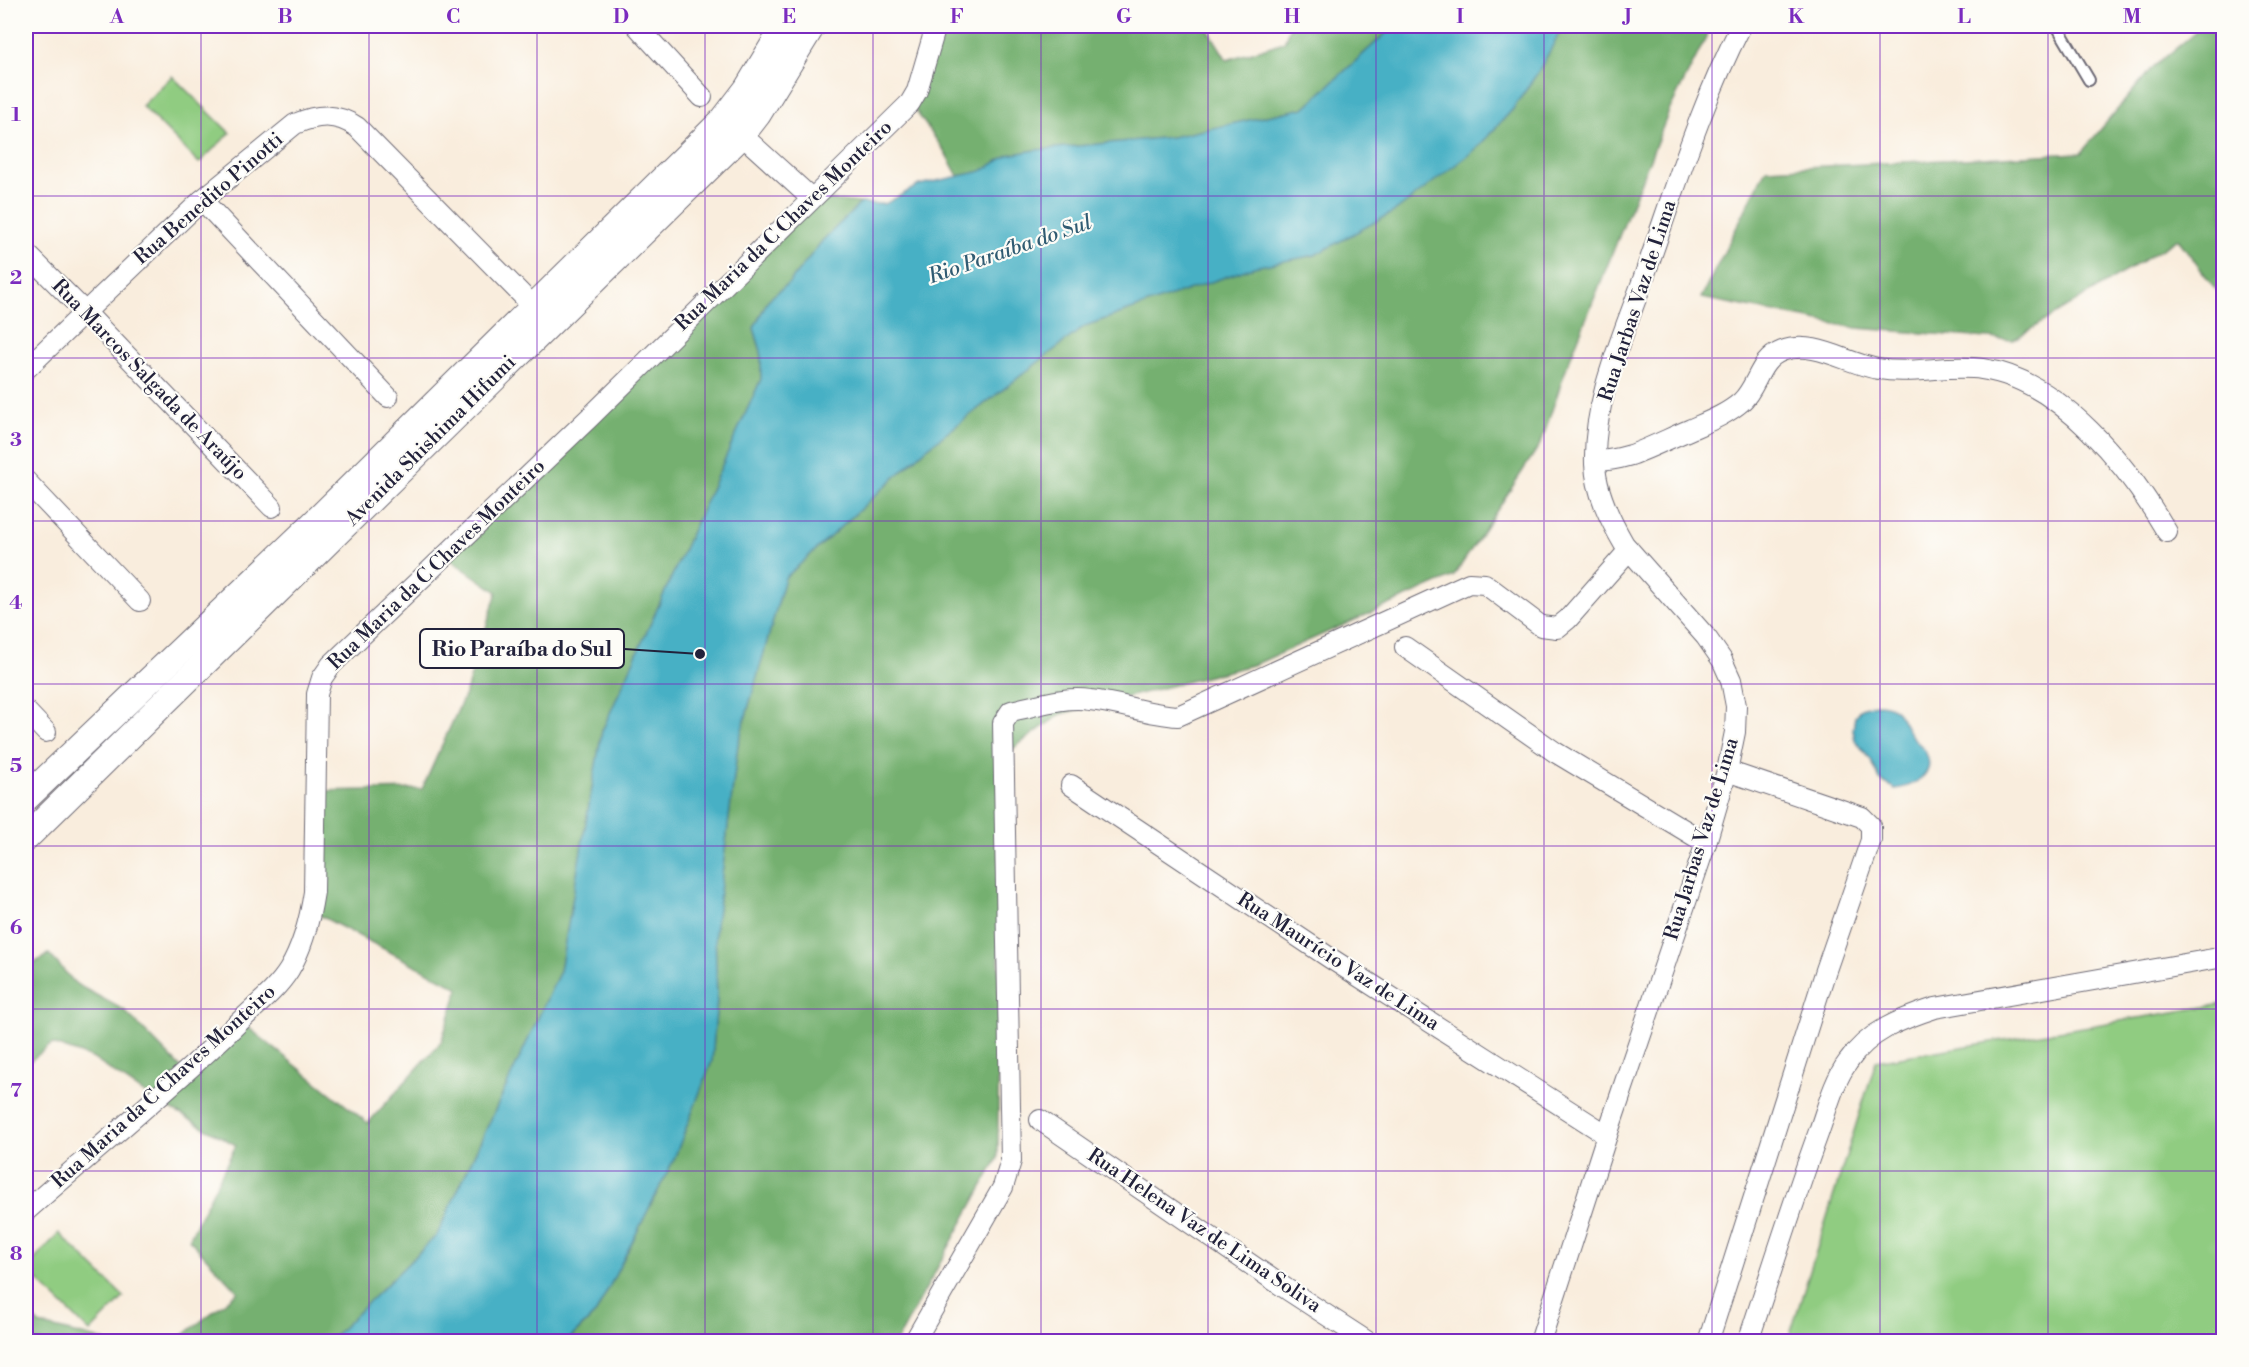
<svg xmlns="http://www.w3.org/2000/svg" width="2249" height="1367" font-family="'Libre Bodoni',serif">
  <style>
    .green { fill: #90cc81; stroke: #59775e; stroke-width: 1.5 }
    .forest { fill: #74b06f; stroke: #4b6955; stroke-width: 1.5 }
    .water { fill: #46b0c5; stroke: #346980; stroke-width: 1.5 }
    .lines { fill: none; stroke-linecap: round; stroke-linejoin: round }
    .service-casing { stroke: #6d6974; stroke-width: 14 }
    .minor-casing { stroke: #6d6974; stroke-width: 22 }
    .tertiary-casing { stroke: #6d6974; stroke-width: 28 }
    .service { stroke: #fff; stroke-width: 10 }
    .minor { stroke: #fff; stroke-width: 20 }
    .tertiary { stroke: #fff; stroke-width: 26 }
    .grid { fill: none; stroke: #7b2cbf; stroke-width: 1.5; stroke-opacity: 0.55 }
    .labels { text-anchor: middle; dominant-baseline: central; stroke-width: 4.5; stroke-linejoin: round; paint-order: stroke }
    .street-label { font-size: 20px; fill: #22223b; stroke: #fdfcf7 }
    .water-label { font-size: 21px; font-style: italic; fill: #305b72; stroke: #fdfcf7 }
    .leader { fill: none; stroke: #22223b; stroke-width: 2 }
    .callout-dot { fill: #22223b; stroke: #fdfcf7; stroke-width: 2 }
    .callout { fill: #fdfcf7; stroke: #22223b; stroke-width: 2 }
    .callout-label { font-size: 21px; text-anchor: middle; font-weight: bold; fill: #22223b }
    .neatline { fill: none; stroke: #7b2cbf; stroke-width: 2 }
    .grid-label { font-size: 20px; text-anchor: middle; font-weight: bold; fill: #7b2cbf }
  </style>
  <rect width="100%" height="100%" fill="#fdfcf7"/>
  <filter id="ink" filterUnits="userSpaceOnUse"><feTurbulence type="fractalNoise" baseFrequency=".0167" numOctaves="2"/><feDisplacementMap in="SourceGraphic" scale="12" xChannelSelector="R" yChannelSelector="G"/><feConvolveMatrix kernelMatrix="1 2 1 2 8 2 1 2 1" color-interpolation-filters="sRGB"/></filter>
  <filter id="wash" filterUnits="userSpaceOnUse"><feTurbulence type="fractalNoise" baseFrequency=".008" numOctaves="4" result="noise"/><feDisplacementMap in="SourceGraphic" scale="24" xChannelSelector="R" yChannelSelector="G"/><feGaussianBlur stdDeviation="1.35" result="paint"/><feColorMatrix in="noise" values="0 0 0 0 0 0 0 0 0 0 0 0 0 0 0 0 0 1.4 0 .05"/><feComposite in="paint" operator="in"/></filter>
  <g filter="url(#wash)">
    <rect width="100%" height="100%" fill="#f9eddd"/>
    <g class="green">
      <polygon points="172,76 230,133 199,163 142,106"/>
      <polygon points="2223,1004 2223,1341 1788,1341 1876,1061"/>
      <polygon points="59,1233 124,1297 90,1332 26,1269"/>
    </g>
    <g class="forest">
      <polygon points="936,26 1206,26 1227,60 1284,42 1290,26 1394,26 1304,108 1172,137 1036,150 1008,155 983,171 958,176 943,149 910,103"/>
      <polygon points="1563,26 1712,26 1670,109 1566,369 1541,443 1454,576 1256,664 1061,714 1000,758 998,1158 897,1341 567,1342 596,1313 674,1159 712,1061 717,999 715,932 738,744 785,578 926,449 1085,326 1254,266 1315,255 1476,149 1513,109 1540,69"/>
      <polygon points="2203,26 2223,26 2223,299 2178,239 2013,340 1856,328 1701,298 1766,169 2081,153 2152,68"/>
      <polygon points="811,198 861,203 823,240 789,283 768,300 754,328 761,351 761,379 602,731 560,971 437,1235 329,1341 176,1341 238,1292 189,1239 236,1145 153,1099 92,1058 52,1044 26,1064 26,968 49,954 76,984 124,1010 184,1071 240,1021 368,1123 441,1042 459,988 311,911 315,791 422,789 466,692 497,592 445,556"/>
      <polygon points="26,1309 39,1324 106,1341 26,1341"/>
    </g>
    <g class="water">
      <polygon points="1394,26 1563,26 1540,69 1513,109 1476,149 1397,210 1315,255 1254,267 1085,326 926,449 785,578 738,744 715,932 717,999 712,1061 674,1159 596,1313 567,1341 329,1341 437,1235 560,971 602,731 761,379 761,351 754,328 768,300 789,283 823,240 861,203 885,204 919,185 982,171 1008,155 1036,150 1172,137 1304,108"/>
      <path d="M1875,704C1901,704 1899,718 1911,735C1916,741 1923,747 1926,753C1937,775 1912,787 1895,789L1880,780L1871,760L1855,740L1853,730L1855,716L1861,708Z"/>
    </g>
  </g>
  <g filter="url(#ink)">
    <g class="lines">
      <defs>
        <polyline id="service" points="2057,26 2089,80"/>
        <g id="minor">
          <polyline points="637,26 702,97"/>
          <polyline points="733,127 811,198"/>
          <polyline points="202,200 388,397"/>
          <polyline points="26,253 85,312 272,507"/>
          <path d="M26,369L202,200L295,124C318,114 336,113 357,127L533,306"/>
          <path d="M1595,462C1607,460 1619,459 1631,455C1650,448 1670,438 1689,430C1707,422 1726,415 1741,402C1758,387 1758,360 1782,351C1813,339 1848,364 1878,369C1913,375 1948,364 1982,369C2060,379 2130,469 2167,532"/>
          <polyline points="26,481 140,601"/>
          <polyline points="1405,647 1555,752 1706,843"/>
          <polyline points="26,711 46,732"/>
          <polyline points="1071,785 1330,958 1607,1135"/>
          <polyline points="1040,1120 1288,1290 1368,1342"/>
          <path d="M26,1211C95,1150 168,1091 235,1026C253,1008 276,991 289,970C303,947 310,918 314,892L317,694L322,678L331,665L589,418L910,103L917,91L936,26"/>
          <path d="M914,1342L1003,1187L1011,1161L1003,723L1011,711C1036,706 1064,696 1090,700C1120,703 1147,714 1178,716L1469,583L1485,584L1541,626L1557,628L1568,619L1629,550"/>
          <path d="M1540,1342L1607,1135L1706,843L1727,771L1735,732L1736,706L1731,680L1722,660L1706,637L1624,544C1610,520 1596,492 1595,464C1593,398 1625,332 1646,271C1675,189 1701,104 1741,26"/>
          <polyline points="1708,1342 1826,970 1871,840 1871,826 1862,817 1727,771"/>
          <path d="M1748,1342C1771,1272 1793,1202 1818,1134C1826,1112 1834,1080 1848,1062C1869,1031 1901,1019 1935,1008L2224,957"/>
        </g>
        <g id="tertiary">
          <polyline points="26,798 307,530 724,119 747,89 785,26"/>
          <polyline points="26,838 741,136 758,114 812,26"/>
        </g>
      </defs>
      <use href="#service" class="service-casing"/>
      <use href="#minor" class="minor-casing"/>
      <use href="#tertiary" class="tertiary-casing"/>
      <use href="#service" class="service"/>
      <use href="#minor" class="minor"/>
      <use href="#tertiary" class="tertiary"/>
    </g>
  </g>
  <path class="grid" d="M201,26V1342M369,26V1342M537,26V1342M705,26V1342M873,26V1342M1041,26V1342M1208,26V1342M1376,26V1342M1544,26V1342M1712,26V1342M1880,26V1342M2048,26V1342M26,196H2224M26,358H2224M26,521H2224M26,684H2224M26,846H2224M26,1009H2224M26,1171H2224"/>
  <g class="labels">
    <g class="street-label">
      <text transform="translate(209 199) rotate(-41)">Rua Benedito Pinotti</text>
      <text transform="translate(784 226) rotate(-44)">Rua Maria da C Chaves Monteiro</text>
      <text transform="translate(1638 301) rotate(-72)">Rua Jarbas Vaz de Lima</text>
      <text transform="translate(149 380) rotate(46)">Rua Marcos Salgada de Araújo</text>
      <text transform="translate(431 441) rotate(-45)">Avenida Shishima Hifumi</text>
      <text transform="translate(437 565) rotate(-44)">Rua Maria da C Chaves Monteiro</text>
      <text transform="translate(1702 839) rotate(-73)">Rua Jarbas Vaz de Lima</text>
      <text transform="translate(1338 962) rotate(33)">Rua Maurício Vaz de Lima</text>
      <text transform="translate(164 1087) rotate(-42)">Rua Maria da C Chaves Monteiro</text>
      <text transform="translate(1204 1231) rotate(34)">Rua Helena Vaz de Lima Soliva</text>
    </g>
    <g class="water-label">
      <text transform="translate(1010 250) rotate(-19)">Rio Paraíba do Sul</text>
    </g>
  </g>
  <path class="leader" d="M700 654L624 649"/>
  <circle class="callout-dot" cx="700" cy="654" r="6"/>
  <rect class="callout" x="420" y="629" width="204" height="39" rx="6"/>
  <g class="callout-label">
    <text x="522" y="656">Rio Paraíba do Sul</text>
  </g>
  <rect width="2249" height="1367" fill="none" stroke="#fdfcf7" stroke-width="66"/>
  <rect x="33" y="33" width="2183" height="1301" class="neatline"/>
  <g class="grid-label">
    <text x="117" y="23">A</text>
    <text x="285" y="23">B</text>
    <text x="453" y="23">C</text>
    <text x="621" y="23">D</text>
    <text x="789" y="23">E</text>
    <text x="957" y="23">F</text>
    <text x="1124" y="23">G</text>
    <text x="1292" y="23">H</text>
    <text x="1460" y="23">I</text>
    <text x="1628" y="23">J</text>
    <text x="1796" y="23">K</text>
    <text x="1964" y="23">L</text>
    <text x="2132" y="23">M</text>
    <text x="16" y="121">1</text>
    <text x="16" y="284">2</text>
    <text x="16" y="446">3</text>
    <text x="16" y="609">4</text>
    <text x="16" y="772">5</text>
    <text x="16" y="934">6</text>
    <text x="16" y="1097">7</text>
    <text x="16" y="1260">8</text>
  </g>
</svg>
